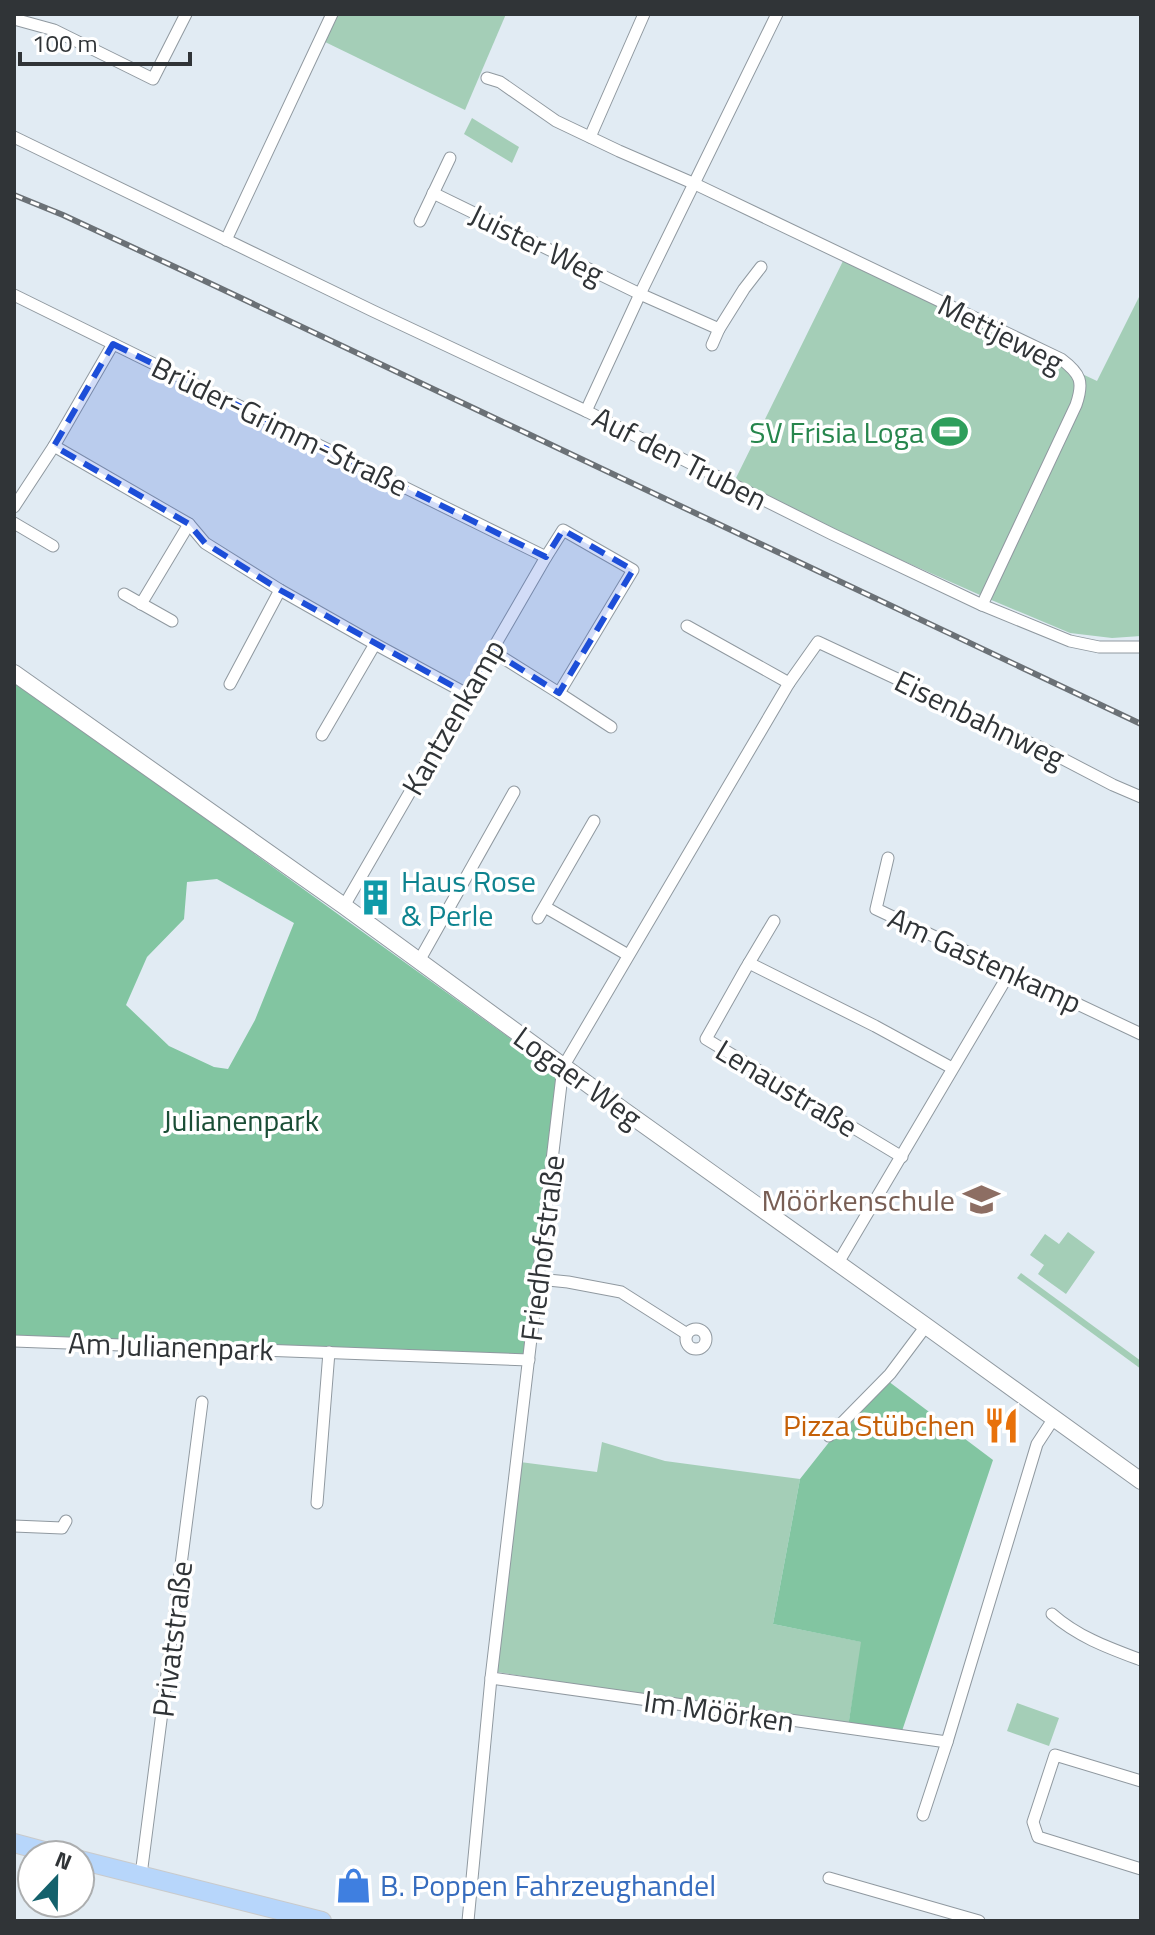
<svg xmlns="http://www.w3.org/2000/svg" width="1155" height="1935" font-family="'Titillium Web',sans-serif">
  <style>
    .green { fill: #a4ceb7 }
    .forest { fill: #82c5a1; fill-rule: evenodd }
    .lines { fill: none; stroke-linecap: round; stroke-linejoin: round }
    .street-casing { stroke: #9099a0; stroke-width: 13 }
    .secondary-casing { stroke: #9099a0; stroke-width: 18 }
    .primary-casing { stroke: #c9cacb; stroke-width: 20 }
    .street { stroke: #fff; stroke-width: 11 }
    .secondary { stroke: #fff; stroke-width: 16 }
    .primary { stroke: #b7d6fb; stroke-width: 18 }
    .rail-casing { stroke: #6b7176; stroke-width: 6 }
    .rail { stroke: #fff; stroke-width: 3; stroke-dasharray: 9; stroke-linecap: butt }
    .marked { fill: #1d4ed8; fill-opacity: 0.2; stroke: #1d4ed8; stroke-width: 6; stroke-dasharray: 16 10; stroke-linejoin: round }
    .labels { text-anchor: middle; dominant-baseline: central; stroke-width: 7; stroke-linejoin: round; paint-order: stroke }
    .street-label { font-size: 30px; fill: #303437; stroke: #fff }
    .leisure-label { font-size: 30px; fill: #27864d; stroke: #fff; text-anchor: end }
    .culture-label { font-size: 30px; fill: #0d838f; stroke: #fff; text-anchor: start }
    .park-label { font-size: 30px; fill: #1a4e36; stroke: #fff }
    .education-label { font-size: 30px; fill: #785e54; stroke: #fff; text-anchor: end }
    .food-label { font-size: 30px; fill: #c56008; stroke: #fff; text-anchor: end }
    .shop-label { font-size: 30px; fill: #366cbe; stroke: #fff; text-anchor: start }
  </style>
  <rect width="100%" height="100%" fill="#e1ebf3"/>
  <g class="green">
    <polygon points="333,14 506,14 465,110 321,40"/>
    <polygon points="472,118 519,147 512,163 464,134"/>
    <polygon points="843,261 1097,381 1141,293 1141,636 1112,638 1070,633 989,599 836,531 734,482"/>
    <polygon points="1068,1232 1095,1252 1066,1294 1038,1274 1044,1265 1030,1255 1045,1234 1059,1244"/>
    <polygon points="1021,1273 1141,1361 1141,1369 1017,1278"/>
    <polygon points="602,1442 665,1461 800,1479 773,1624 862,1642 848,1727 497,1672 520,1462 597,1472"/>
    <polygon points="1017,1703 1059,1718 1049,1746 1007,1731"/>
  </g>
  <g class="forest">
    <path d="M14,680L558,1073L524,1355L14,1337ZM217,879L294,923L255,1020L228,1069L214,1067L169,1046L126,1005L147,957L184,919L187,882Z"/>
    <polygon points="888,1381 993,1460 901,1734 848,1727 861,1642 773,1624 800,1479 830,1441"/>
  </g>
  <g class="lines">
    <defs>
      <g id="street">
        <polyline points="14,19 54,30 153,79 186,14"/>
        <path d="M487,78L500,82L556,121L619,151L695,184L1061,359C1081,374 1084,382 1076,405L982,605"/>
        <polyline points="14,137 373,311 586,411 832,534 982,605 1070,641 1099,647 1141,647"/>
        <polyline points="590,137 644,14"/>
        <polyline points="433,193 640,294 719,329 744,289 761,267"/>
        <polyline points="420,221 450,158"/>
        <polyline points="226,240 332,14"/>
        <polyline points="14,295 546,557"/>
        <polyline points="712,345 719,329"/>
        <polyline points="586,411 640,294 777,14"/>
        <polyline points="54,446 189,524 205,543 280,590 375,644 467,694"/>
        <polyline points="14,507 54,446 113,344"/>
        <polyline points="14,523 53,546"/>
        <polyline points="124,594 172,621"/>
        <polyline points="141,604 189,524"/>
        <polyline points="687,626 789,683"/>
        <polyline points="230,684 280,590"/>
        <polyline points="559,693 611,727"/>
        <polyline points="322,735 375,644"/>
        <polyline points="888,858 876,909 1141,1034"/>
        <polyline points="344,906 546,557 563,530 633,570 559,693 492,651"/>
        <polyline points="545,907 628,955"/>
        <polyline points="538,918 594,821"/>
        <polyline points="419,961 514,792"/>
        <polyline points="749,963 774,921"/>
        <polyline points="902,1157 706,1039 746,968 749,963 875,1026 952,1068"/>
        <polyline points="838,1263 1010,972"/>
        <polyline points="538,1279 568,1282 621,1292 687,1334"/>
        <circle cx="696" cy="1339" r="10"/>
        <polyline points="14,1341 529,1360"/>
        <polyline points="829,1436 890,1374 926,1326"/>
        <polyline points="317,1503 329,1352"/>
        <polyline points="14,1526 62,1528 66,1521"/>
        <path d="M1052,1614C1078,1637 1109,1648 1141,1660"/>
        <polyline points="491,1678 947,1742 1037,1444 1054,1418"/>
        <polyline points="1141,1781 1055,1755 1033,1822 1038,1837 1141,1869"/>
        <polyline points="923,1815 947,1742"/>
        <polyline points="141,1875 202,1402"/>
        <polyline points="829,1878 979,1921"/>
        <polyline points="468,1921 491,1678 563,1067 789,683 818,642 925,692 950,710 1042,748 1113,785 1141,797"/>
      </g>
      <polyline id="secondary" points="14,673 344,906 619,1107 926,1326 1141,1481"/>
      <g id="primary">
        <polyline points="14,1843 59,1855"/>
        <polyline points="80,1860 322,1921"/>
      </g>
    </defs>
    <use href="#street" class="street-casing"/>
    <use href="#secondary" class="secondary-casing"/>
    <use href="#primary" class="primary-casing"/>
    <use href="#street" class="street"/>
    <use href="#secondary" class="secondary"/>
    <use href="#primary" class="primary"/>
    <defs>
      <polyline id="rail" points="14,195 63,215 188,273 1141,724"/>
    </defs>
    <use href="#rail" class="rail-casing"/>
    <use href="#rail" class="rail"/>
  </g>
  <path class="marked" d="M113,344L546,557L563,530L633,570L559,693L492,651L467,694L280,590L205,543L189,524L54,446Z"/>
  <defs>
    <symbol id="stadium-bare" viewBox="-9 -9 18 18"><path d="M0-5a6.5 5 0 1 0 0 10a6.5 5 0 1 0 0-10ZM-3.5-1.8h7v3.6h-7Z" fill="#2e9e5b" stroke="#fff" stroke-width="2.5" paint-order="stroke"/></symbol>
    <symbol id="building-bare" viewBox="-9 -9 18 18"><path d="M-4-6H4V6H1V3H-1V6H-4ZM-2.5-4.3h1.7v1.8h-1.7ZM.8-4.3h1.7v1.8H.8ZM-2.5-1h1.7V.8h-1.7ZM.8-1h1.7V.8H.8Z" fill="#0f9aa8" stroke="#fff" stroke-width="2.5" paint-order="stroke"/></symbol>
    <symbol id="school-bare" viewBox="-9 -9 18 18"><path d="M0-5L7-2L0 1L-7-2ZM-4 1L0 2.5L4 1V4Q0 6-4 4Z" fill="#8d6e63" stroke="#fff" stroke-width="2.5" paint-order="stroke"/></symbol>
    <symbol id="restaurant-bare" viewBox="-9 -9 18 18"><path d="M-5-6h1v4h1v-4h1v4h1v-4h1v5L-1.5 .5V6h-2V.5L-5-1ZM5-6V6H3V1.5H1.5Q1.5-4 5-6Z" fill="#e8710a" stroke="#fff" stroke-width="2.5" paint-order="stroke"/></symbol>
    <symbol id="shop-bare" viewBox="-9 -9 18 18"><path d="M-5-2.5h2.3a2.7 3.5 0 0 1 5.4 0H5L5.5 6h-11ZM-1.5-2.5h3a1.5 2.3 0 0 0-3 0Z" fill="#3f7fe0" stroke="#fff" stroke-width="2.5" paint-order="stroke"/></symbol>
  </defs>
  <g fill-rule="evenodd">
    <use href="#stadium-bare" x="924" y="406" width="51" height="51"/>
    <use href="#building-bare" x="350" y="872" width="51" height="51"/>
    <use href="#school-bare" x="956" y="1174" width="51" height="51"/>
    <use href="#restaurant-bare" x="976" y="1400" width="51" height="51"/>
    <use href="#shop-bare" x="328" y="1860" width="51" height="51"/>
  </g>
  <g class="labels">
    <g class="street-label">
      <text transform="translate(537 244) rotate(26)">Juister Weg</text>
      <text transform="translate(1001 333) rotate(27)">Mettjeweg</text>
      <text transform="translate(280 426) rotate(26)">Brüder-Grimm-Straße</text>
      <text transform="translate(680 458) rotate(27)">Auf den Truben</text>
      <text transform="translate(453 717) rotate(-60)">Kantzenkamp</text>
      <text transform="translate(980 719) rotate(26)">Eisenbahnweg</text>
      <text transform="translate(985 960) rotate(25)">Am Gastenkamp</text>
      <text transform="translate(578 1077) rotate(36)">Logaer Weg</text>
      <text transform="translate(787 1088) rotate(31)">Lenaustraße</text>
      <text transform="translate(542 1248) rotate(-83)">Friedhofstraße</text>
      <text transform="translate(171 1346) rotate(2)">Am Julianenpark</text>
      <text transform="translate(172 1639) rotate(-83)">Privatstraße</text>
      <text transform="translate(719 1711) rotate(8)">Im Möörken</text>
    </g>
    <g class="leisure-label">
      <text x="924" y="432">SV Frisia Loga</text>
    </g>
    <g class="culture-label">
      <text x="401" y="881">Haus Rose<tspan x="401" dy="34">&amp; Perle</tspan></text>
    </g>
    <g class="park-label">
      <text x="241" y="1120">Julianenpark</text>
    </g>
    <g class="education-label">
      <text x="955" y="1200">Möörkenschule</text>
    </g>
    <g class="food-label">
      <text x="975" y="1425">Pizza Stübchen</text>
    </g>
    <g class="shop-label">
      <text x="380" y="1885">B. Poppen Fahrzeughandel</text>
    </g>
  </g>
  <rect width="1155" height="1935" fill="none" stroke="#303437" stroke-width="32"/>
  <g transform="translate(56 1879) rotate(22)"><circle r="38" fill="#ffffff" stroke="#acaeaf" stroke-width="2"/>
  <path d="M0-6L14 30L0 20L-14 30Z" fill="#14616c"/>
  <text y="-12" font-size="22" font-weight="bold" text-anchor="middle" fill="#303437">N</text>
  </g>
  <path d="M20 52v12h170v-12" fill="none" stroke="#303437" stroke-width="4"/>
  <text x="32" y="52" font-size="24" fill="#303437" stroke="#ffffff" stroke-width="6" paint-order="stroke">100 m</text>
</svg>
